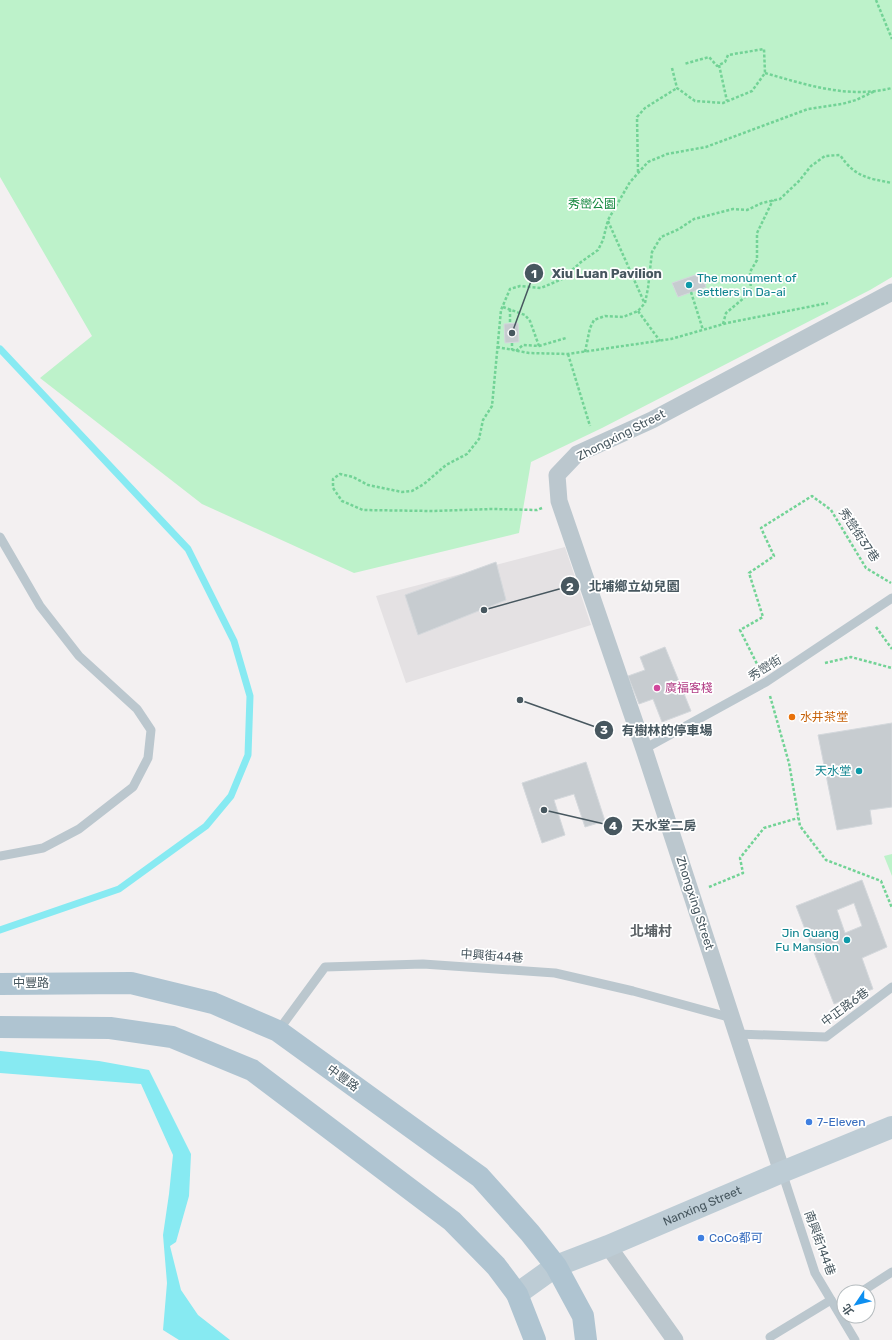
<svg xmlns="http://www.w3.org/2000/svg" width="892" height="1340" font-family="Rubik,'Noto Sans TC',sans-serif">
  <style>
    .education { fill: #e4e1e3 }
    .green { fill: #bdf2ca }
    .water { fill: #87eaf2 }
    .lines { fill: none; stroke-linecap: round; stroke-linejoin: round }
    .stream { stroke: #87eaf2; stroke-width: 7 }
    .building { fill: #c7ccd0; stroke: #d4d8dc; fill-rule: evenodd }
    .path { stroke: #72d396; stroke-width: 2.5; stroke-dasharray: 3 2; stroke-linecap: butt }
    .lane { stroke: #bbc7ce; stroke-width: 9 }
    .street { stroke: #bbc7ce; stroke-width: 17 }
    .secondary { stroke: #bdccd5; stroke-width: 22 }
    .primary { stroke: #afc4d1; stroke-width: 22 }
    .culture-dot { fill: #0f9aa8; stroke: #fff; stroke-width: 1.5 }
    .hotel-dot { fill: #d1479c; stroke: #fff; stroke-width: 1.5 }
    .food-dot { fill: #e8710a; stroke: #fff; stroke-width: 1.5 }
    .shop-dot { fill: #3f7fe0; stroke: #fff; stroke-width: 1.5 }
    .labels { text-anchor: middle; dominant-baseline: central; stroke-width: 3.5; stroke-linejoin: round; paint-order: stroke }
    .park-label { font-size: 12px; fill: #11873c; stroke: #fff }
    .culture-label { font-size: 12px; fill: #0d838f; stroke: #fff; text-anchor: end }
    .street-label { font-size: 12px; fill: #47575f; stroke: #fff }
    .hotel-label { font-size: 12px; fill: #b23c85; stroke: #fff; text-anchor: start }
    .food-label { font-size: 12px; fill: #c56008; stroke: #fff; text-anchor: start }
    .shop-label { font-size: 12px; fill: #366cbe; stroke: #fff; text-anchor: start }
    .quarter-label { font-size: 14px; font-weight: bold; fill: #5c6266; stroke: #fff }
    .leader { fill: none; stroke: #47575f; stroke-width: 1.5 }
    .callout-dot { fill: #47575f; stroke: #fff; stroke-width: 1.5 }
    .mark-label { font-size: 12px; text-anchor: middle; font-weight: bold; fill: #fff }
    .callout-label { font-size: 13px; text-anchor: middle; font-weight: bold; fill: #47575f; stroke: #fff; stroke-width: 3.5; stroke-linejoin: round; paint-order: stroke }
  </style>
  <rect width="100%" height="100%" fill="#f3f0f1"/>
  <polygon class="education" points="565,547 591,625 406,683 376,596"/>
  <g class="green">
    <polygon points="0,0 892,0 892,277 870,290 602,428 531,462 519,533 354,573 202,504 40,378 92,336 0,177"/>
    <polygon points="892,854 892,876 884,856"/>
  </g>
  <polygon class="water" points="0,1051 99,1061 149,1070 191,1154 189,1196 176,1242 170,1246 181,1290 198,1315 230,1340 179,1340 163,1330 167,1283 163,1235 169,1194 173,1155 141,1084 0,1073"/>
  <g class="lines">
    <polyline class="stream" points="0,349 188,549 234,641 250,696 248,755 231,796 206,826 119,889 0,930"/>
  </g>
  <g class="building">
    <polygon points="701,273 706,287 678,297 672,283"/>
    <polygon points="518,323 519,342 505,343 504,324"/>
    <polygon points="496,562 506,600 418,635 405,595"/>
    <polygon points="665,647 691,711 662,722 653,699 639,704 628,676 645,670 640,657"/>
    <polygon points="892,723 892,807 870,810 872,824 837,830 818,735"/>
    <polygon points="586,762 605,821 585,827 574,794 554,800 565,835 542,843 522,783"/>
    <path d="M862,880L887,947L862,958L873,989L834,1004L796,906ZM854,903L862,926L845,933L837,910Z"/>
  </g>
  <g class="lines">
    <g class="path">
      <polyline points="876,0 892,39"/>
      <polyline points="719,65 727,101"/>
      <polyline points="672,68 677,88 695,101 723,103 752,91 765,73 764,49 728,55 725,62 717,66 709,57 684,64"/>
      <path d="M765,73C807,85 849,99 892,88"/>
      <polyline points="638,172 637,117 645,108 677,88"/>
      <polyline points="608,221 644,302"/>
      <polyline points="691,292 703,330"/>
      <polyline points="503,307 525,315 530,321 539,346"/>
      <polyline points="510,309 510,324"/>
      <polyline points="638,311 660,341"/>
      <polyline points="723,324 726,313 751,292 750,272 757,260 757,233 773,200"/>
      <polyline points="512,343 512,350"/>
      <polyline points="497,347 529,353 568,354 671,339 727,323 828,303"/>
      <polyline points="516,351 523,345 539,346 566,338"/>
      <path d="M585,352L590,328L594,320L605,316L623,317L638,311L645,303L648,288L652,252L661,237L679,229L694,219L733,209L747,210L762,203L780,199L799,181L811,166L825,156L840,155C855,177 867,178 892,183"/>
      <polyline points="568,354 590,426"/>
      <polyline points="542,508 537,510 492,509 433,511 363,510 342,501 333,488 333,479 340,474 353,477 368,485 402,492 412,491 424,484 446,465 467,454 479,439 483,420 492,406 501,310 510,289 520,286 541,288 562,279 581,262 598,250 603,240 608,220 630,182 648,162 667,154 706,147 808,109 842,104 856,100 875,91"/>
      <polyline points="876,627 892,649"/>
      <polyline points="825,663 851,657 892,668"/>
      <polyline points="759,668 740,630 763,617 749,573 774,556 761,528 812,496 831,510 866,568 891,583"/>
      <polyline points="770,696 789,763 800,826 826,860 881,881 892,908"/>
      <polyline points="709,887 743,873 740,858 764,828 798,818"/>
    </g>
    <g class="lane">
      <polyline points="0,537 40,606 79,656 137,709 151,730 148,758 133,787 79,829 43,848 0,856"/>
      <polyline points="644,749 766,682 892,598"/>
      <polyline points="278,1031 325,967 423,964 555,973 633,991 732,1018"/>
      <polyline points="737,1034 826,1037 892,987"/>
      <polyline points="782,1172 815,1273 855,1340"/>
      <polyline points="861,1292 892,1272"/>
      <polyline points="770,1337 831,1300"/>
    </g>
    <g class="street">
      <polyline points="782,1172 644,749 559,501 557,475 577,454 652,420 892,292"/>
      <polyline points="608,1246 675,1340"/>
    </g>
    <path class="secondary" id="s1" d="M517,1294L556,1266L608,1246L782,1172L892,1127"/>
    <g class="primary">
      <polyline points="0,984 131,983 213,1003 278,1031 480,1177 530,1233 556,1266 583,1316 586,1340"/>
      <polyline points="0,1027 110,1028 172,1037 252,1070 452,1221 496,1266 517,1294 535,1340"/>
    </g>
  </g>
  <g class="culture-dot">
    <circle cx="689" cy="285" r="4"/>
    <circle cx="859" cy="771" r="4"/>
    <circle cx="847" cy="940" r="4"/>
  </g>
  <circle class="hotel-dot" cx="657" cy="688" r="4"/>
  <circle class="food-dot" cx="792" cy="717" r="4"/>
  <g class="shop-dot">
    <circle cx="809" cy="1122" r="4"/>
    <circle cx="701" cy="1238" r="4"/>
  </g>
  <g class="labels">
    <g class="park-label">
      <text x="592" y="204">秀巒公園</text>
    </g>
    <g class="culture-label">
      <text x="697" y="278" text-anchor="start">The monument of<tspan x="697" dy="14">settlers in Da-ai</tspan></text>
      <text x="851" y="771">天水堂</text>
      <text x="839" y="933">Jin Guang<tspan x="839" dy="14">Fu Mansion</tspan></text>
    </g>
    <g class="street-label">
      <text transform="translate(621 435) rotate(-27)">Zhongxing Street</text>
      <text transform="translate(859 535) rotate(56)">秀巒街37巷</text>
      <text transform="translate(765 668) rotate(-32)">秀巒街</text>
      <text transform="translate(695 903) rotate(72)">Zhongxing Street</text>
      <text transform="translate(492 956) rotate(4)">中興街44巷</text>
      <text x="31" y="983">中豐路</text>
      <text transform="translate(845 1007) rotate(-36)">中正路6巷</text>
      <text transform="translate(343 1078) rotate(36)">中豐路</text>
      <text stroke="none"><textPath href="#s1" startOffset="206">Nanxing Street</textPath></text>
      <text transform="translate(820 1243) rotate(70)">南興街144巷</text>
    </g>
    <g class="hotel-label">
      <text x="665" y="688">廣福客棧</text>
    </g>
    <g class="food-label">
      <text x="800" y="717">水井茶堂</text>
    </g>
    <g class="shop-label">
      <text x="817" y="1122">7-Eleven</text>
      <text x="709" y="1238">CoCo都可</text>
    </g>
    <g class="quarter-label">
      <text x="651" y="931">北埔村</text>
    </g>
  </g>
  <path class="leader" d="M512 333L534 273M484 610L570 586M520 700L604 730M544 810L613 826"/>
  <g class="callout-dot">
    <circle cx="512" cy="333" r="4"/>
    <circle cx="484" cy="610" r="4"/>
    <circle cx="520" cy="700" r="4"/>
    <circle cx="544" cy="810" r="4"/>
    <circle cx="534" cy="273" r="10"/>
    <circle cx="570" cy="586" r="10"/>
    <circle cx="604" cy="730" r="10"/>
    <circle cx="613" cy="826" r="10"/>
  </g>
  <g class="mark-label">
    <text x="534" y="278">1</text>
    <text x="570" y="591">2</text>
    <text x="604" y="734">3</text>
    <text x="613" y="830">4</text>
  </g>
  <g class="callout-label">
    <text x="607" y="278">Xiu Luan Pavilion</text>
    <text x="634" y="591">北埔鄉立幼兒園</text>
    <text x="667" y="735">有樹林的停車場</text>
    <text x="664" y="830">天水堂二房</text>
  </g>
  <g transform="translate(856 1304) rotate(235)"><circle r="19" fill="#ffffff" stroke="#b5bcbf"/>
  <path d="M0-3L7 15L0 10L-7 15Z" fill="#0e8ff0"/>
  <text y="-6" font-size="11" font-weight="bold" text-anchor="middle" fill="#47575f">北</text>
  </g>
</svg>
